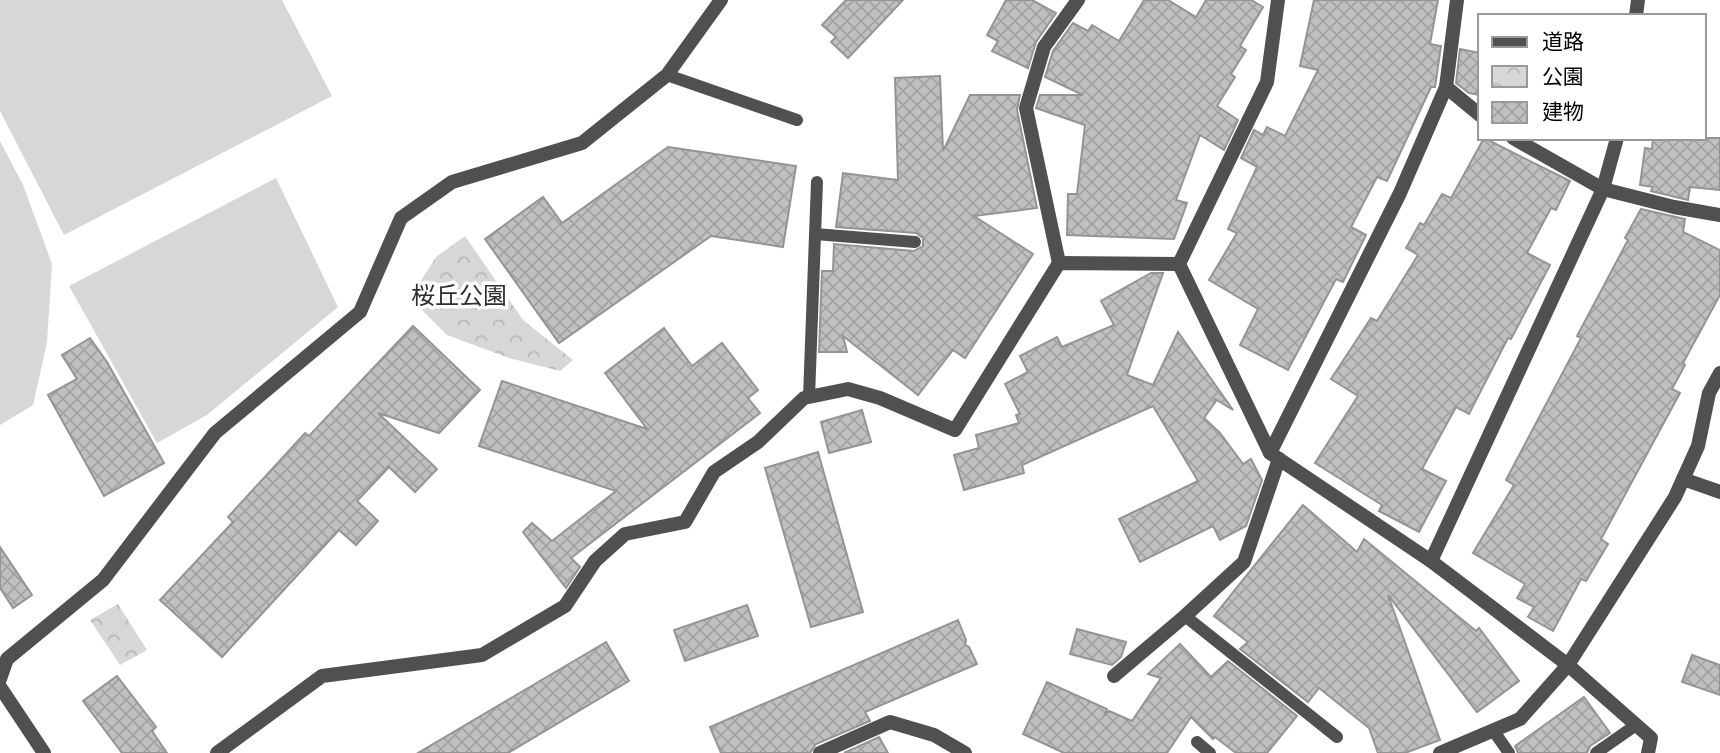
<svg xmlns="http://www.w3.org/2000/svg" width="1720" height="753" font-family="Helvetica,'Noto Sans JP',sans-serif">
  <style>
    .park { fill: url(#park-crowns) }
    .pitch { fill: #d7d7d7 }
    .building { fill: url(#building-cross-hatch); stroke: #949494; stroke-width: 2 }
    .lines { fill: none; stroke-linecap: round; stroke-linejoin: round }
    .lane { stroke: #505050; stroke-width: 12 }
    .street { stroke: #505050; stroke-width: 14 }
    .labels { text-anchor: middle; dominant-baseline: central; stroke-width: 7; stroke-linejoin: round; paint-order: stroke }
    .park-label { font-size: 24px; fill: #2e2e2e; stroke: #fff }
  </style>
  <defs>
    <pattern id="park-crowns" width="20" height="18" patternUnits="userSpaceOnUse" patternTransform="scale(1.75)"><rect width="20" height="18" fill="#d7d7d7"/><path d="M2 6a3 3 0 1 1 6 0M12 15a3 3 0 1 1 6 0" fill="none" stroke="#b7b7b7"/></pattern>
    <pattern id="building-cross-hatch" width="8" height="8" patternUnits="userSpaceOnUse" patternTransform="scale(1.75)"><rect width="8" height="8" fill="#c0c0c0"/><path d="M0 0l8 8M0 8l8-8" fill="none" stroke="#a3a3a3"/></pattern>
  </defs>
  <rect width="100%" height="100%" fill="#fff"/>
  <g class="park">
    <polygon points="465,236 523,320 573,360 560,371 509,358 447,335 410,298 436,257"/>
    <polygon points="118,604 147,650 120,665 90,620"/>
  </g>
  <g class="pitch">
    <polygon points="0,0 282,0 332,96 64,235 0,111"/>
    <polygon points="0,141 23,185 52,264 47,342 33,405 0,425"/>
    <polygon points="276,178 338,307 207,415 157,443 69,286"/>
  </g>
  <g class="building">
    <polygon points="846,0 903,0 848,58 831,42 836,37 822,25"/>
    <polygon points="1006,0 1032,0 1056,13 1036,42 1028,68 992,51 998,41 987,35"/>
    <polygon points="1144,0 1168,0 1196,17 1206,0 1251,0 1263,7 1240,46 1246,50 1231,74 1235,77 1217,106 1238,120 1224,150 1200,135 1176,200 1187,203 1174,239 1067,235 1068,194 1077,194 1085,125 1036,108 1040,95 1083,95 1045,77 1053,51 1073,23 1088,31 1092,25 1119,41"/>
    <polygon points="1314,0 1438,0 1430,44 1441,46 1435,87 1431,87 1387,181 1377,177 1351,227 1366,235 1343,282 1336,279 1288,370 1240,345 1258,309 1209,280 1237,233 1228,229 1257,167 1241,158 1254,130 1263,135 1267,127 1285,136 1318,70 1300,66"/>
    <polygon points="1460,49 1480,53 1480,95 1469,93 1456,83"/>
    <polygon points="940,76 943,151 970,95 1020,95 1017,110 1037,208 974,216 1033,254 965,358 953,350 918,395 843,336 847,352 819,352 822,271 833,271 834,244 914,251 923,246 923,238 916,233 836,227 843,173 898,180 895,78"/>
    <polygon points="1484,138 1570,181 1556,210 1551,208 1527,253 1550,265 1511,339 1508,338 1469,414 1456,407 1422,469 1446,481 1419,532 1379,511 1382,505 1315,463 1358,396 1331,379 1371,318 1377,321 1418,255 1406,248 1420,223 1424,225 1442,194 1451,198"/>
    <polygon points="1653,138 1720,138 1720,190 1690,187 1688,200 1651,191 1653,187 1640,185 1645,148 1652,149"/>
    <polygon points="668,147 796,166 783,247 711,236 559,343 485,239 543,197 562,223"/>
    <polygon points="1641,209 1685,219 1683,232 1720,250 1720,295 1683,363 1685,365 1672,389 1680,393 1601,539 1608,544 1586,581 1581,579 1553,631 1528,617 1534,607 1517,598 1525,584 1473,553 1514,485 1506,480 1581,338 1577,336 1628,240 1625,238"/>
    <polygon points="1151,273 1163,273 1127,375 1153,385 1178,332 1233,410 1215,399 1216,401 1204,418 1220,433 1243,464 1251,459 1262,480 1246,526 1220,540 1213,526 1140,562 1119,519 1198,481 1153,406 1022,465 1024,473 964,490 954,455 979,448 976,435 1019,423 1016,415 1020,414 1005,384 1028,372 1020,356 1057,337 1062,347 1114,325 1101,301"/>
    <polygon points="413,326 480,390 439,433 378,413 437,469 415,492 389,467 357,501 378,521 356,545 339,530 222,657 160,600 233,522 228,517 305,433 309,436"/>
    <polygon points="664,328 692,366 722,343 758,390 748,398 760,413 571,558 580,567 566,588 523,532 532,523 552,541 616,491 479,446 502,381 647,429 605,373"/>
    <polygon points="90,338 107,362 164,463 104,496 48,395 77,379 62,355"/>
    <polygon points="862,410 871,442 829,453 821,422"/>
    <polygon points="818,452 863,612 811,627 765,468"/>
    <polygon points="1303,505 1357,552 1364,539 1476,631 1479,628 1519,681 1477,712 1388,595 1440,740 1405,753 1378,753 1369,728 1319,688 1308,702 1240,649 1248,642 1214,616"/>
    <polygon points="0,547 32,595 13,608 0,588"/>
    <polygon points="747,605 758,636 685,661 674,630"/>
    <polygon points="958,620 966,640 965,645 969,647 977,664 865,712 870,721 816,744 810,753 721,753 710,727"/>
    <polygon points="1077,629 1126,642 1121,657 1112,665 1070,654"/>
    <polygon points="606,642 629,681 508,753 418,753"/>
    <polygon points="1180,644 1211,677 1228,661 1297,716 1267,753 1236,753 1215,737 1213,739 1191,717 1167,753 1064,753 1023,734 1047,682 1107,709 1105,714 1109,711 1132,721 1161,678 1148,674"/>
    <polygon points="1692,655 1720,665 1720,695 1682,682"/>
    <polygon points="117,676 156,727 152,731 167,753 122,753 83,701"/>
    <polygon points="1584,697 1610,733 1590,746 1587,753 1518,753 1515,746"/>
    <polygon points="879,737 888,753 844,753"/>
  </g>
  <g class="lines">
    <g class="lane">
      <polyline points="667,75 797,120"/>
      <polyline points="815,234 915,242"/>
      <polyline points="809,397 817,182"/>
      <polyline points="1185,616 1337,737"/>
      <polyline points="1493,730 1509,753"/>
      <polyline points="1197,742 1210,753"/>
      <polyline points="1596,753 1636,725"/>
    </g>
    <g class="street">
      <polyline points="1457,0 1446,87 1400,193 1270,453 1431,561 1568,665 1651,738 1648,753"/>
      <polyline points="1636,16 1638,0"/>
      <polyline points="1446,87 1480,115"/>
      <polyline points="1513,138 1603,189 1674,207 1720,215"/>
      <polyline points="1059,263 1026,108 1044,47 1078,0"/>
      <polyline points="1270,453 1179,264 1267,82 1278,0"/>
      <polyline points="1683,479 1720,492"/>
      <polyline points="1431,561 1603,189 1617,138"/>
      <polyline points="1114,676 1185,616 1244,562 1279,459"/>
      <polyline points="0,679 7,659 103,580 215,433 360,312 401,218 452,182 582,143 667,75 721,0"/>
      <polyline points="0,687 44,753"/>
      <polyline points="217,753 322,676 482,655 565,606 595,561 625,534 685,522 714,472 758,442 804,398 848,389 880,398 955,430 1059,263 1179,264"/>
      <polyline points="820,753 890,722 934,735 965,753"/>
      <polyline points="1440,753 1520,719 1568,665 1675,497 1698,446 1709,393 1720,373"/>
    </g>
  </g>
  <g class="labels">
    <g class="park-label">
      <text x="459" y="295">桜丘公園</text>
    </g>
  </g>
  <rect x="1478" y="14" width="228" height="126" fill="#ffffff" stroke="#999999" stroke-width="2"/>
  <rect x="1492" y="37" width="35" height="10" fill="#505050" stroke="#999999" stroke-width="2"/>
  <text x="1542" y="49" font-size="21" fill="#000000">道路</text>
  <rect x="1492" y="66" width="35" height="21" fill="url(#park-crowns)" stroke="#999999" stroke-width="2"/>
  <text x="1542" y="84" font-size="21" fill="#000000">公園</text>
  <rect x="1492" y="102" width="35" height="21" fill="url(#building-cross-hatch)" stroke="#999999" stroke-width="2"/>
  <text x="1542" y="119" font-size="21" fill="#000000">建物</text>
</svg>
